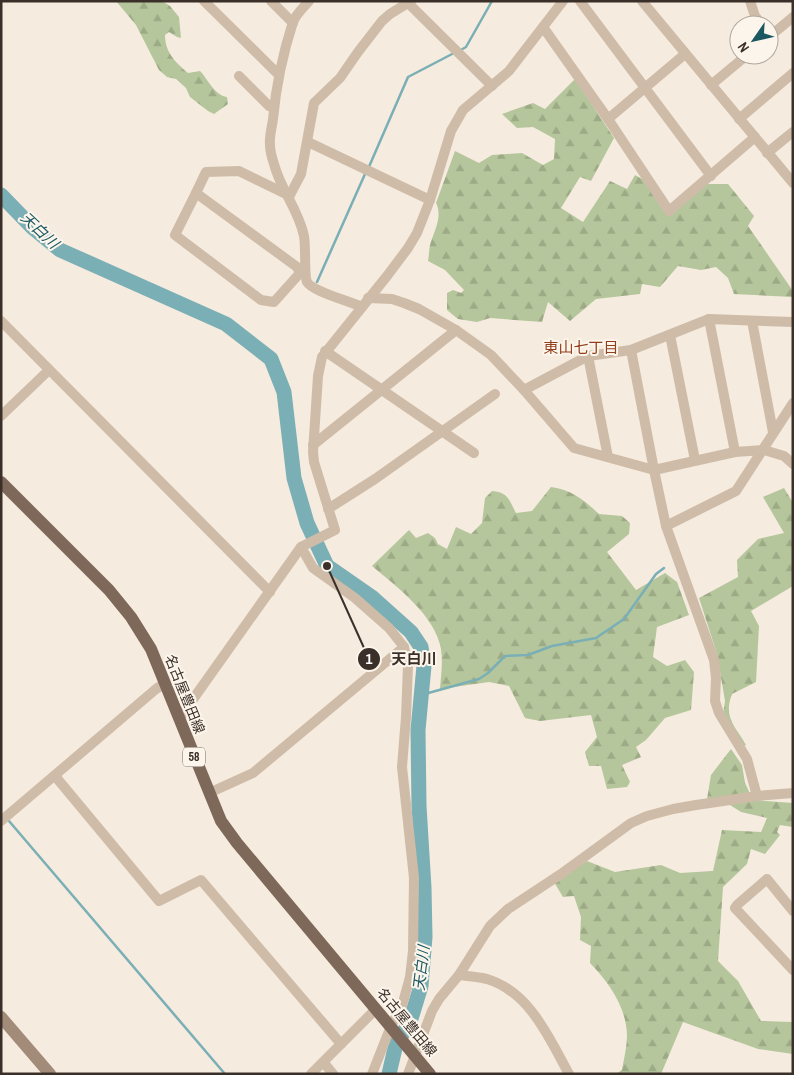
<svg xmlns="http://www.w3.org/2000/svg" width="794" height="1075" font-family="'Archivo Narrow','Noto Sans JP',sans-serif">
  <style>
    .forest { fill: url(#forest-firs) }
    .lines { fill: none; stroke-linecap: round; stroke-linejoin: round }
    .stream { stroke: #7aafb5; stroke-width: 2.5 }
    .river { stroke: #7aafb5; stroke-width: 15 }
    .street { stroke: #cfbca8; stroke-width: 10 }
    .secondary { stroke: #a38b79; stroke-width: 12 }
    .primary { stroke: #7e6859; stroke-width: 12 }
    .labels { text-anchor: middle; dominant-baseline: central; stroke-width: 4; stroke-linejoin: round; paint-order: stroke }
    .shield { fill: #fcf5eb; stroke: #756b63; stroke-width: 1 }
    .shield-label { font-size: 12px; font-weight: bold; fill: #3b3029 }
    .street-label { font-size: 14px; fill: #3b3029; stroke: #fcf5eb }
    .water-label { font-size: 15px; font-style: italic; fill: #1a5761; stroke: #fcf5eb }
    .neighbourhood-label { font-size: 15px; fill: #923e1a; stroke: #fcf5eb }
    .leader { fill: none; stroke: #3b3029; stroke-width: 2 }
    .callout-dot { fill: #3b3029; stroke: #fcf5eb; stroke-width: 2 }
    .mark-label { font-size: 15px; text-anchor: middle; font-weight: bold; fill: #fff }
    .callout-label { font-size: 15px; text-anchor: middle; font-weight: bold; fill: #3b3029; stroke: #fcf5eb; stroke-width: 4; stroke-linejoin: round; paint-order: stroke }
  </style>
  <defs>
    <pattern id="forest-firs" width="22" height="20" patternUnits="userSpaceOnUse" patternTransform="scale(1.25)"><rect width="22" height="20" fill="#b5c69c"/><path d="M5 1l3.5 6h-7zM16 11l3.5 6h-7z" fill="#9daa86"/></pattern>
  </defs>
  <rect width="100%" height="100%" fill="#f5ebde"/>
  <g class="forest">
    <path d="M116,1H162L170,6L179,17L181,38L177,37L169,32L165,35C165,52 175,62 188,73L200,71C208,79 214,95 227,97L228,104L214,114L208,111L190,97L186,88L176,79L167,77L159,70L136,25Z"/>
    <path d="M575,79L614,138L591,181L580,177L561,208L583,222L610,181L627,189L635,175L644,180L669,215L707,184H728L754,216L748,226L793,291V297L734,294L728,278L716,267L701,270L678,266L660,287L642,284L640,294L596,299L570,321L548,302L542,322L490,318L477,322L458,319L447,310V293L453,290L461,293L464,290L445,270L428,261C429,256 429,250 430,245C434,231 443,217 436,203L455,151L479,163L492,155L522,153L543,165L554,159L555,139L533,127L517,128L502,114L533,103L545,109Z"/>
    <path d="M551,487C572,490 584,500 599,514L622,516L630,523L629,534L607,552L636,590L665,573L677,582L689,615L657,627L653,657L667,666L685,660L694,672L691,710L665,718L646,740L636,747L641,757L622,765L630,782L627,787L607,789L601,766H589L585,752L597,737L591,715L540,721L525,718L509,686L489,682L440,689C441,675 443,663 441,649C435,615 397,587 372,566L409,530L416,538L428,533L435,538L438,544L447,549L456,527L471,534L482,523L485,498L492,491C508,492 509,500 516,513L532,511Z"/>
    <path d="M784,488L793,503V586L751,611L759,626L756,682L732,694C723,717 735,726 746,745L743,746L723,714L725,701L717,654L699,598L738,577L737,560L758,539L784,533L763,497Z"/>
    <path d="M731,749L742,765L745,783L753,800L793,803V827L780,825L777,832L780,835L765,854L751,849L747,864L723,887L718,961L738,981L761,1021L793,1022V1054L758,1049L683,1022L661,1074H616L622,1070C624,1059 627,1046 627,1035C626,1006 609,983 590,963L591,946L580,940L581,917L574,896L563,897L554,882L587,861L615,872L661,865L680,873L713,871L722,830L761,832L767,818L741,812L730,805L729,796L707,799L711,775Z"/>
  </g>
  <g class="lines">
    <g class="stream">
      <polyline points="459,51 466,47 492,1"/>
      <polyline points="368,169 408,77 454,53"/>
      <polyline points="317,282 365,174"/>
      <polyline points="421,695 479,679 488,673 505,656 528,655 552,646 596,638 624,619 656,574 664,568"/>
      <polyline points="9,821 225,1074"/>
    </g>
    <polyline class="river" points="1,195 33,228 60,250 226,324 271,359 284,392 294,478 307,523 327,566 373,598 411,632 421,647 424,666 418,730 419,806 424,888 425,937 421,986 410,1022 396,1044 389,1074"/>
    <g class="street">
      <polyline points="204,1 279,75"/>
      <polyline points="271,1 293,23"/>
      <path d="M309,1C303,8 296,14 293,22C283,53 276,86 273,119C272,127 269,137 270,145C270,151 272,158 274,164C281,191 298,208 304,236C306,246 304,276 307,282C313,292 350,301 362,307"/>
      <polyline points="580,1 711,176"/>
      <polyline points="642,1 793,183"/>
      <polyline points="750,1 755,16 762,25"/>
      <polyline points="408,3 492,86"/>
      <polyline points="543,27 608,119 669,211 755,137"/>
      <polyline points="769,37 793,17"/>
      <polyline points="239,76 269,106 274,107"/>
      <polyline points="711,85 747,55"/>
      <polyline points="608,119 685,54"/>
      <polyline points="739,119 793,73"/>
      <polyline points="308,142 430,200"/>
      <polyline points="767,153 793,132"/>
      <polyline points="196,193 175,235 261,300 274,302 300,273"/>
      <polyline points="284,193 239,171 206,172 196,193 297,267 300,273 305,275"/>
      <polyline points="289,197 301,174 314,103 340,78 358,52 382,21 390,14 411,1"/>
      <polyline points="368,298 392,299 404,303 419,309 456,330 491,355 524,390 574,448 654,470 735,452 764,450 784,456 793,464"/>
      <polyline points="709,319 735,452"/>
      <polyline points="1,321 270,592"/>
      <polyline points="752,321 773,432"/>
      <polyline points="670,335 695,460"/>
      <polyline points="631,350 654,470 666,526 714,660 716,678 715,701 719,713 747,759 757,796"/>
      <polyline points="325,351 474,453"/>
      <polyline points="588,356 608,457"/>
      <polyline points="524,390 588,356 631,350 709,319 793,322"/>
      <polyline points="1,416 49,370"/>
      <polyline points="313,445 456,330"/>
      <polyline points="328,509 375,479 495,394"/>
      <polyline points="666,526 736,491 793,403"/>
      <polyline points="301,547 313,568 355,598 389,628 404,647 408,665 406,717 402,767 414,878 413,951 410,977 402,1006 391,1026 372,1074"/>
      <polyline points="179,719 301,547 335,530 314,462 313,452 318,376 322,357 387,276 408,248 417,233 430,200 451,131 463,110 509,71 563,1"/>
      <polyline points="55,776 159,901 201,880 341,1044"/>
      <polyline points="209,793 253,773 404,647"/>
      <polyline points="1,821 156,689 165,683"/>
      <polyline points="793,911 767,879 737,905 735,908 793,970"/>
      <path d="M459,975C468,976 478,977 487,979C530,992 549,1038 569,1074"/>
      <polyline points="324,1063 333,1074"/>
      <polyline points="311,1074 376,1009"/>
      <polyline points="408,1074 432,1011 439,999 459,975 490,926 508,909 561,874 631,823 647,816 673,809 696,805 757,796 793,793"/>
    </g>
    <polyline class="secondary" points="1,1017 50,1074"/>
    <polyline class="primary" points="1,482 109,590 131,617 151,649 221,821 237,843 430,1074"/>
  </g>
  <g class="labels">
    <rect class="shield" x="183" y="747.5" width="22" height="19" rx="4"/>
    <g class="shield-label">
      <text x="194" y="757">58</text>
    </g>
    <g class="street-label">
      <text transform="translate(185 694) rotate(68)">名古屋豊田線</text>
      <text transform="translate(407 1022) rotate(50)">名古屋豊田線</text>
    </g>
    <g class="water-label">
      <text transform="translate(40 230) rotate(43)">天白川</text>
      <text transform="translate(421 968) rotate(-83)">天白川</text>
    </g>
    <g class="neighbourhood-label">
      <text x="581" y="347">東山七丁目</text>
    </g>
  </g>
  <path class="leader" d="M327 566L369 659"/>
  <g class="callout-dot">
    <circle cx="327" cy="566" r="5"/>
    <circle cx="369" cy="659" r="12"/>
  </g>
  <g class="mark-label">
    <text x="369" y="664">1</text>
  </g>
  <g class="callout-label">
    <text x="414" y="664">天白川</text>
  </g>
  <rect width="794" height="1075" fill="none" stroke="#3b3029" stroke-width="5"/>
  <g transform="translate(754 40) rotate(236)"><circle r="24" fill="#fcf5eb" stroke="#afa69d"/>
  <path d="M0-4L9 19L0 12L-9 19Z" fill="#1a5761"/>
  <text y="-8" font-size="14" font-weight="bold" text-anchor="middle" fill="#3b3029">N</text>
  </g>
</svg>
